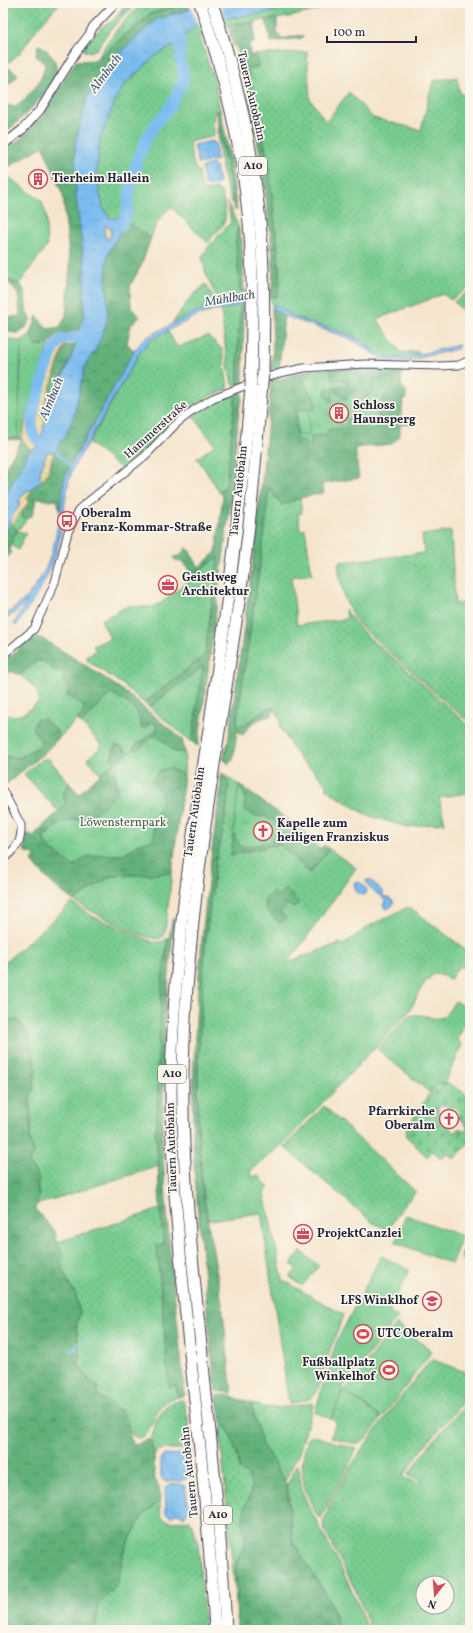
<svg xmlns="http://www.w3.org/2000/svg" width="473" height="1633" font-family="Vollkorn,serif">
  <style>
    .grass { fill: url(#grass-dots); stroke: #4d7766; fill-rule: evenodd }
    .forest { fill: url(#forest-crowns); stroke: #42695a }
    .sand { fill: url(#sand-dots); stroke: #887e6c }
    .cemetery { fill: url(#cemetery-stones); stroke: #4d7766; fill-rule: evenodd }
    .park { fill: url(#park-tufts); stroke: #4d7766 }
    .pitch { fill: #78cc90; stroke: #4d7766 }
    .water { fill: url(#water-ripples); stroke: #4e6f95; fill-rule: evenodd }
    .pier { fill: #f5e5cd }
    .lines { fill: none; stroke-linecap: round; stroke-linejoin: round }
    .stream { stroke: #7abcef; stroke-width: 2 }
    .river { stroke: #7abcef; stroke-width: 11 }
    .tertiary-casing { stroke: #423f51; stroke-width: 9 }
    .secondary-casing { stroke: #423f51; stroke-width: 10 }
    .motorway-casing { stroke: #423f51; stroke-width: 13 }
    .tertiary { stroke: #fff; stroke-width: 7 }
    .secondary { stroke: #fff; stroke-width: 8 }
    .motorway { stroke: #fff; stroke-width: 11 }
    .motorway-bridge-casing { stroke: #423f51; stroke-width: 13; stroke-linecap: butt }
    .motorway-bridge { stroke: #fff; stroke-width: 11 }
    .labels { text-anchor: middle; dominant-baseline: central; stroke-width: 3.5; stroke-linejoin: round; paint-order: stroke }
    .shield { fill: #fbf7ec; stroke: #636270; stroke-width: 1 }
    .shield-label { font-size: 11px; font-weight: bold; fill: #22223b }
    .street-label { font-size: 12px; fill: #22223b; stroke: #fbf7ec }
    .poi-label { font-size: 12px; font-weight: bold; fill: #22223b; stroke: #fbf7ec; text-anchor: start }
    .park-label { font-size: 12px; fill: #405e59; stroke: #fbf7ec }
    .water-label { font-size: 13px; font-style: italic; fill: #41587a; stroke: #fbf7ec }
  </style>
  <defs>
    <pattern id="grass-dots" width="8" height="8" patternUnits="userSpaceOnUse"><rect width="8" height="8" fill="#78cc90"/><path d="M2 2h.1M6 6h.1" fill="none" stroke="#68af7d" stroke-width="1.8" stroke-linecap="round"/></pattern>
    <pattern id="forest-crowns" width="20" height="18" patternUnits="userSpaceOnUse"><rect width="20" height="18" fill="#62b07a"/><path d="M2 6a3 3 0 1 1 6 0M12 15a3 3 0 1 1 6 0" fill="none" stroke="#508f65"/></pattern>
    <pattern id="sand-dots" width="8" height="8" patternUnits="userSpaceOnUse"><rect width="8" height="8" fill="#eeda9e"/><path d="M2 2h.1M6 6h.1" fill="none" stroke="#ccbb89" stroke-width="1.8" stroke-linecap="round"/></pattern>
    <pattern id="cemetery-stones" width="16" height="16" patternUnits="userSpaceOnUse"><rect width="16" height="16" fill="#78cc90"/><path d="M2 7V4a2 2 0 0 1 4 0v3zM10 15v-3a2 2 0 0 1 4 0v3z" fill="#68af7d"/></pattern>
    <pattern id="park-tufts" width="24" height="20" patternUnits="userSpaceOnUse"><rect width="24" height="20" fill="#78cc90"/><path d="M3 7l-1-3M5 7V3M7 7l1-3M15 17l-1-3M17 17v-4M19 17l1-3" fill="none" stroke="#68af7d"/></pattern>
    <pattern id="water-ripples" width="26" height="14" patternUnits="userSpaceOnUse"><rect width="26" height="14" fill="#7abcef"/><path d="M2 4q2-2 4 0t4 0M15 11q2-2 4 0t4 0" fill="none" stroke="#69a1ce"/></pattern>
  </defs>
  <rect width="100%" height="100%" fill="#fbf7ec"/>
  <filter id="ink" filterUnits="userSpaceOnUse"><feTurbulence type="fractalNoise" baseFrequency=".025" numOctaves="2"/><feDisplacementMap in="SourceGraphic" scale="8" xChannelSelector="R" yChannelSelector="G"/><feConvolveMatrix kernelMatrix="1 2 1 2 8 2 1 2 1" color-interpolation-filters="sRGB"/></filter>
  <filter id="wash" filterUnits="userSpaceOnUse"><feTurbulence type="fractalNoise" baseFrequency=".012" numOctaves="4" result="noise"/><feDisplacementMap in="SourceGraphic" scale="16" xChannelSelector="R" yChannelSelector="G"/><feGaussianBlur stdDeviation="0.9" result="paint"/><feColorMatrix in="noise" values="0 0 0 0 0 0 0 0 0 0 0 0 0 0 0 0 0 1.4 0 .05"/><feComposite in="paint" operator="in"/></filter>
  <g filter="url(#wash)">
    <rect width="100%" height="100%" fill="#f5e5cd"/>
    <g class="grass">
      <polygon points="3,3 60,3 38,27 20,53 3,67"/>
      <path d="M145,3H186L150,14L96,60C110,38 123,18 145,3Z"/>
      <path d="M306,3H347L289,17L228,25L200,37L214,80L220,110L213,113L214,136L189,142L194,167L199,171L201,188L205,191L218,189C223,193 223,198 224,204C229,229 219,225 208,243L171,207C161,215 155,225 151,238L127,222L131,214L124,213C119,218 116,220 109,218L103,208L96,177L98,157L100,138L117,97L125,84L155,56L174,45L195,26L227,18L265,13Z"/>
      <polygon points="121,10 122,17 106,35 97,49 90,52 84,51 84,46 104,25 113,21"/>
      <path d="M307,52L310,99L326,122L349,92L373,118L421,130L433,81L457,77L460,94L470,96V184L466,186L467,190L470,192V286L451,300L443,294C422,303 399,310 377,319L401,353L418,351L422,355L402,358L386,357L379,354L353,336L297,318L272,304L270,295L277,297C282,273 278,248 275,224C270,171 261,120 247,68L258,67L257,57L250,55Z"/>
      <path d="M218,124L235,210C223,181 218,156 218,124Z"/>
      <polygon points="227,201 238,226 236,242 240,291 244,291 246,301 220,306 206,274 202,257 209,246 231,222"/>
      <polygon points="206,284 217,306 196,312 171,325 191,297"/>
      <polygon points="470,290 470,318 454,302"/>
      <path d="M242,304L238,335V383H243L235,386L232,384C226,359 224,335 221,310Z"/>
      <path d="M167,330L177,347L208,336L222,349L228,389C218,393 208,396 200,402C171,420 149,448 123,470L89,443L140,352L150,340Z"/>
      <polygon points="31,334 35,346 49,344 39,376 39,383 26,417 22,438 18,438 21,341"/>
      <polygon points="236,393 226,487 219,491 197,458 215,445 193,416 221,398"/>
      <path d="M268,487L282,505L300,498L302,513L298,514L300,530L305,529L312,574L291,577L297,625L347,619L345,609C362,637 385,649 408,671C429,689 449,709 470,726L466,729L470,739V792L439,798L445,823L407,827L367,815L355,808L326,789L327,786L314,771L300,760L280,727L281,721L275,709C266,712 258,715 250,720C245,723 243,726 236,727L267,515Z"/>
      <polygon points="21,513 22,517 28,518 17,531 26,533 18,550 10,544 17,531 13,524"/>
      <path d="M451,531L455,604L470,602V720L463,717L358,624C343,601 342,591 338,565L340,562L424,553L422,535Z"/>
      <polygon points="218,557 205,655 144,703 122,684 88,661 86,658 96,650 93,646 110,638 101,620 128,606 152,607 161,603"/>
      <path d="M37,660C44,661 60,670 64,676C68,681 68,688 67,695L84,706L83,713L59,738L56,730L32,729L42,740L40,746L19,758L3,756V712C19,721 25,712 38,703C41,690 29,683 20,675Z"/>
      <polygon points="203,666 192,742 149,707"/>
      <path d="M112,693C122,700 141,708 139,722L146,727L152,722L156,725L157,730L135,746L128,753L120,746L111,758L116,763L101,774L87,759L102,746L81,723Z"/>
      <polygon points="48,758 69,783 63,794 66,804 59,812 24,774 41,760"/>
      <path d="M227,777L239,785L231,855L279,844L310,873L329,849L356,868L297,951L285,963L340,943L343,945L369,926L406,908H411L470,953V972L459,966L450,980L443,976L435,973C420,985 418,996 409,1012L282,1145L250,1171L252,1177L258,1175L269,1188L264,1193L283,1280L344,1315L330,1350L317,1392L309,1399L289,1404L261,1213L208,1220C197,1163 197,1104 199,1045C201,997 204,950 210,903C212,888 213,872 216,858C222,831 231,804 227,777Z"/>
      <path d="M172,873L166,925L164,935L159,939C141,939 90,911 74,901L110,876Z"/>
      <path d="M72,903L94,917L153,942C160,943 163,942 168,937C159,999 158,1061 157,1124C154,1136 158,1153 159,1166L35,1205L39,1197L36,1173L28,1162L34,1153L30,1141L31,1126L30,1098L33,1091L35,1060L30,1047L29,1036L3,1019V964Z"/>
      <path d="M455,1001L467,1009L466,1014L470,1016L457,1039L462,1044L457,1058L444,1083H436L429,1092L377,1049L409,1016C433,1010 437,1033 455,1001Z"/>
      <polygon points="324,1106 416,1192 403,1206 388,1230 372,1222 284,1147"/>
      <path d="M160,1209L164,1244L157,1245L169,1386L176,1385L178,1397C171,1398 164,1401 160,1407C153,1415 148,1449 131,1434C126,1430 129,1422 125,1417C117,1406 105,1403 97,1393L98,1387L90,1382L78,1363L80,1355L76,1326L80,1313L75,1293L70,1286L60,1261L57,1242Z"/>
      <polygon points="466,1243 470,1244 470,1248 465,1262 461,1257"/>
      <polygon points="301,1251 319,1266 302,1286 290,1277 297,1269 291,1264"/>
      <path d="M431,1359L470,1374V1394L421,1450L403,1477L419,1483L420,1480L408,1475L431,1443L470,1400V1630H371L356,1591L324,1529L323,1523C346,1461 391,1411 431,1359ZM423,1583H447V1607H423Z"/>
      <path d="M343,1389L381,1418C361,1446 365,1448 331,1437L336,1422L331,1419Z"/>
      <path d="M183,1400C187,1415 195,1435 185,1449H165L158,1450L154,1456L151,1440L157,1419L166,1406L174,1401Z"/>
      <polygon points="251,1403 263,1407 278,1408 313,1403 313,1406 299,1453 285,1481 262,1444"/>
      <path d="M223,1424C234,1434 238,1455 239,1470L247,1474L252,1485L250,1497L246,1505V1541L236,1564V1582L238,1592L236,1602L220,1432Z"/>
      <path d="M312,1435L357,1449L321,1518L318,1517C305,1494 298,1474 305,1448C307,1443 307,1437 312,1435Z"/>
      <polygon points="298,1464 302,1491 308,1505 344,1574 361,1611 361,1614 368,1630 339,1630 330,1601 293,1542 287,1485"/>
      <path d="M160,1501C160,1505 160,1511 161,1515C165,1525 182,1521 190,1520L198,1542L205,1630H199L190,1623L183,1630H95L98,1605L117,1585L124,1551L143,1515Z"/>
    </g>
    <g class="forest">
      <polygon points="125,3 138,3 122,17 121,10"/>
      <polygon points="187,3 190,10 157,19 106,66 87,99 75,143 76,196 85,270 84,315 79,330 57,335 49,344 35,346 31,334 37,316 48,329 60,327 66,316 70,267 63,195 43,146 3,170 3,152 26,134 43,115 76,61 96,60 150,14"/>
      <path d="M277,18V33L281,38C289,39 296,34 304,36L302,38L271,42L266,20Z"/>
      <path d="M255,22L254,42L249,43L250,57H257L258,67L247,69L255,98L270,172L280,282L277,297L270,295C276,272 272,246 269,222C263,164 252,107 238,50L233,44L228,25Z"/>
      <path d="M38,45C44,47 46,49 50,54C54,58 57,64 56,71C53,89 18,124 3,134V102L4,104L15,107C29,95 43,82 45,64L36,56Z"/>
      <polygon points="9,68 18,74 15,79 3,89 3,73"/>
      <polygon points="220,110 229,152 237,210 235,210 216,111"/>
      <polygon points="127,222 151,238 141,266 130,286 131,308 140,317 131,325 127,343 134,351 133,354 70,465 64,482 60,510 57,500 49,501 40,498 36,500 32,516 28,518 24,518 21,513 28,503 28,497 34,486 41,482 48,472 54,452 66,435 73,418 86,363 95,351 106,279 107,258 111,248"/>
      <polygon points="238,226 242,241 244,291 240,291 236,242"/>
      <path d="M5,278C36,283 19,307 31,319C23,334 18,337 3,328V316L9,317L20,316L18,294Z"/>
      <polygon points="241,307 244,307 243,383 238,384 238,335"/>
      <polygon points="272,308 284,316 279,370 271,372 273,348"/>
      <polygon points="65,345 75,345 45,420 41,415"/>
      <path d="M383,367L400,369L402,372L401,385L406,391V398L403,402L401,417L407,421L412,420L416,422L411,424L400,425V436L392,444L355,448L359,478L322,484L324,493L300,498L282,505L268,487L267,515L236,727C245,726 262,713 270,707L275,709L271,716C256,719 251,723 243,735L237,731L233,759L229,764L223,759L228,743C245,623 262,503 271,382L310,370L316,396L315,409L296,440H305L311,445V437L328,433V429L346,419L379,421V408L382,405L383,397L390,391L374,384C370,400 359,401 344,398L340,393L333,398L331,402L325,394L326,389L332,387L339,389L332,380L330,369Z"/>
      <polygon points="242,391 242,400 239,409 230,505 198,746 192,742 203,666 149,707 144,703 205,655 218,557 193,576 183,562 175,560 173,557 180,556 187,547 199,567 216,552 223,496 219,491 226,487 236,393"/>
      <polygon points="3,437 22,438 22,440 30,449 11,485 3,496 3,471 22,440 3,439"/>
      <path d="M9,524H13L17,531C15,535 12,539 11,543C9,553 15,553 3,560V537L5,536Z"/>
      <path d="M31,635L43,639L85,665L121,689L182,739L185,753L174,752L164,741L153,737L137,750L134,749L135,746L157,730L156,725L151,722L146,727L142,729C139,723 141,721 140,716C138,709 119,698 112,693L81,723L77,720L83,713L84,706L67,695L68,686L63,682L64,676L43,661H37L20,675L11,671L3,677V659L13,655Z"/>
      <polygon points="44,719 56,730 59,738 44,753 4,786 3,756 19,758 40,746 41,740 32,729 36,720"/>
      <polygon points="115,746 120,746 128,753 116,763 111,758"/>
      <path d="M170,768L184,775L172,873L110,876L74,901C58,890 44,877 32,861L35,857L32,853L27,854L24,850L27,833L33,836L66,804L63,794L69,783L79,794L106,769L115,774L118,792C110,802 99,814 86,818C81,819 75,818 70,820C59,823 52,832 43,836C45,849 63,859 73,866L84,859L94,855H121L127,853L137,845L150,841L154,834L152,823L158,810L159,790L152,782V780L160,770Z"/>
      <path d="M221,773L227,777L229,788L224,827L216,859L205,943L198,1069V1127L203,1194L222,1303L232,1393L216,1391C210,1346 206,1300 202,1255C198,1211 193,1168 193,1124C193,1011 204,899 221,787Z"/>
      <polygon points="239,785 307,833 305,838 320,849 324,845 329,849 310,873 279,844 231,855"/>
      <polygon points="285,888 299,903 293,909 288,904 280,912 286,919 280,924 265,908 264,900 273,891 278,896"/>
      <polygon points="172,919 174,919 165,1019 162,1140 169,1244 185,1395 178,1397 176,1385 169,1387 157,1245 164,1244 160,1209 157,1140 155,1132 157,1124 158,1057 162,980"/>
      <path d="M3,1019L8,1021L16,1019L21,1024L29,1036L30,1047L35,1060L36,1071L33,1091L30,1098L31,1126L30,1141L34,1153L28,1162L36,1173L39,1180L37,1186L39,1197L35,1209L55,1231L57,1242L63,1258L60,1261L70,1286L75,1293L80,1313L76,1326L80,1355L78,1363L90,1382L98,1387L97,1393C106,1403 118,1406 125,1417C131,1427 126,1437 136,1445L146,1439L151,1440L154,1456L155,1480L159,1486L160,1501L143,1515L124,1550L117,1585L98,1605L95,1630H3Z"/>
      <polygon points="226,1395 251,1403 262,1444 287,1485 293,1542 330,1601 339,1630 237,1630 236,1602 238,1592 236,1582 236,1564 246,1541 242,1524 245,1506 250,1497 252,1485 247,1474 239,1470 239,1462 229,1430 223,1424 219,1412 217,1396"/>
    </g>
    <g class="sand">
      <polygon points="106,225 111,228 111,235 109,238 106,239 104,232"/>
      <polygon points="79,330 75,345 64,346 41,415 45,420 42,436 35,449 30,449 22,440 22,438 26,417 39,383 39,376 49,344 56,335"/>
      <polygon points="47,451 54,452 48,472 41,482 40,473"/>
      <polygon points="32,490 28,497 28,503 13,524 9,524 13,514 19,507 20,499 26,491"/>
    </g>
    <path class="cemetery" d="M436,1083C447,1081 462,1090 470,1098V1142L454,1159L447,1153L441,1159L433,1151L427,1157L407,1137L406,1130ZM441,1105H445L449,1109L452,1106L459,1113L457,1115L459,1119L465,1122L464,1124L468,1127L464,1132L459,1128L455,1133L437,1117L440,1114L438,1112V1108Z"/>
    <g class="park">
      <path d="M330,369L332,380L340,379L346,381L347,386L345,388L332,387L326,389L325,394L331,402L333,398L332,393C338,391 341,394 344,398L347,399L349,394L354,395L358,399C368,401 372,393 374,384L383,379L389,378L393,381C392,390 388,391 383,397L382,405L379,408C377,420 382,428 366,431L357,419H347L346,428L328,429V433L311,437V445H305V440H296V408L315,409L316,396H312L304,381L310,374V370Z"/>
      <path d="M153,737H159L174,752L185,753L184,775L170,768L160,770L152,780C153,786 160,788 161,795C163,805 156,812 153,821C151,826 155,831 154,836C151,843 141,842 135,846C131,849 128,853 122,854C114,856 104,853 95,855C86,856 80,862 73,866L47,846L43,836L48,834L61,823L87,817L98,812L118,792L115,774L106,769L134,749L137,750Z"/>
      <polygon points="239,785 245,797 245,810 254,816 265,817 279,823 293,823 307,833 278,834 270,842 241,848 233,833"/>
    </g>
    <g class="pitch">
      <polygon points="3,173 42,201 46,215 47,246 19,284 3,277"/>
      <polygon points="3,334 11,340 21,341 18,438 3,437"/>
      <rect x="297" y="410" width="12" height="25"/>
      <polygon points="406,1215 462,1236 451,1264 395,1242"/>
      <polygon points="381,1256 409,1270 389,1313 398,1317 343,1387 343,1389 331,1419 315,1412 336,1343"/>
      <polygon points="397,1324 432,1351 382,1418 345,1390"/>
    </g>
    <g class="water">
      <path d="M210,3H306L265,13L227,18L195,26L174,45L155,56L125,84L117,97L100,138L98,157L96,177L103,208L109,218C118,220 120,214 127,212L131,214L111,248L107,258L106,279L108,310L106,325L95,351L86,363L73,418L66,435L54,452H47L40,472L41,482L34,486L32,490L26,491L20,499L19,507L13,514L5,536L3,537V496L11,485L30,449H35L42,436L45,420L71,358L84,315L85,270L76,196L75,143L87,99L106,66L157,19ZM106,225L111,228V235L109,238L106,239L104,232Z"/>
      <polygon points="212,141 215,143 217,160 198,164 194,145"/>
      <polygon points="213,164 216,167 219,183 217,185 215,184 206,186 204,184 202,168 204,166"/>
      <path d="M246,301V304L198,315L150,340L140,352L72,470C63,498 64,527 56,554C50,575 29,609 16,626L14,624L27,601L15,613L3,619V615C14,610 21,603 29,594C58,561 57,523 64,482L67,472L134,351L145,338L196,312Z"/>
      <polygon points="272,304 297,318 353,336 379,354 386,357 402,358 459,345 457,349 407,361 390,361 382,359 351,339 284,316 272,308"/>
      <path d="M366,880H370C375,883 378,888 383,892V896L392,900L394,904L388,909L385,908L383,905L386,903C384,894 367,892 366,880Z"/>
      <path d="M355,882C360,881 365,886 367,890L366,893L362,895L359,894L356,891L354,884Z"/>
      <path d="M182,1454C189,1459 189,1470 187,1478L182,1481H164L161,1477V1458L164,1455Z"/>
      <polygon points="170,1484 181,1484 185,1486 189,1508 185,1516 182,1516 180,1513 174,1514 172,1517 166,1514 165,1488"/>
    </g>
    <polygon class="pier" points="204,3 220,3 226,20 198,28 191,7"/>
    <g class="lines">
      <g class="stream">
        <polyline points="55,450 71,467"/>
        <polyline points="71,1351 74,1350 78,1344 89,1340"/>
      </g>
      <g class="river">
        <polyline points="121,226 127,212 131,184 137,161 146,139 155,125 169,109 183,81 184,75 180,61 180,39 177,25"/>
        <path d="M44,446C40,443 34,438 33,432C28,417 47,366 53,351C55,347 58,344 60,340L77,337H89"/>
      </g>
    </g>
  </g>
  <g filter="url(#ink)">
    <g class="lines">
      <defs>
        <g id="tertiary">
          <polyline points="3,655 34,629 55,582 68,532 80,508 145,456 176,424 194,410 213,398 257,381 280,373 304,368 365,364 440,366 459,365 470,360"/>
          <path d="M3,791L21,825C22,843 16,848 3,860"/>
        </g>
        <polyline id="secondary" points="3,145 23,129 40,110 76,52 89,35 93,27 113,6"/>
        <g id="motorway">
          <path d="M200,3C223,71 241,141 248,212C254,268 252,323 251,378"/>
          <path d="M212,3C234,69 250,135 258,204C265,261 264,318 263,374"/>
          <path d="M215,1630C209,1521 196,1413 185,1305C178,1234 171,1163 171,1092C172,977 188,862 206,749C224,629 241,509 251,387"/>
          <path d="M226,1630C222,1548 214,1467 205,1385C195,1281 181,1177 183,1071C186,914 216,758 239,602C250,530 256,456 262,383"/>
        </g>
      </defs>
      <use href="#tertiary" class="tertiary-casing"/>
      <use href="#secondary" class="secondary-casing"/>
      <use href="#motorway" class="motorway-casing"/>
      <use href="#tertiary" class="tertiary"/>
      <use href="#secondary" class="secondary"/>
      <use href="#motorway" class="motorway"/>
      <defs>
        <g id="motorway-bridge">
          <polyline points="262,383 263,374"/>
          <polyline points="251,387 251,378"/>
        </g>
      </defs>
      <use href="#motorway-bridge" class="motorway-bridge-casing"/>
      <use href="#motorway-bridge" class="motorway-bridge"/>
    </g>
  </g>
  <defs>
    <symbol id="building-ring" viewBox="-11 -11 22 22"><circle r="9.5" fill="#fbf7ec" stroke="#d1495b" stroke-width="1.5"/><path d="M-4-6H4V6H1V3H-1V6H-4ZM-2.5-4.3h1.7v1.8h-1.7ZM.8-4.3h1.7v1.8H.8ZM-2.5-1h1.7V.8h-1.7ZM.8-1h1.7V.8H.8Z" fill="#d1495b"/></symbol>
    <symbol id="bus-ring" viewBox="-11 -11 22 22"><circle r="9.5" fill="#fbf7ec" stroke="#d1495b" stroke-width="1.5"/><path d="M-5-6H5V4H4V6H2V4H-2V6H-4V4H-5ZM-3.5-4V0h7V-4ZM-3.5 1.2v1.5H-2V1.2ZM2 1.2v1.5H3.5V1.2Z" fill="#d1495b"/></symbol>
    <symbol id="office-ring" viewBox="-11 -11 22 22"><circle r="9.5" fill="#fbf7ec" stroke="#d1495b" stroke-width="1.5"/><path d="M-6-3h4V-5.5h4V-3h4V5H-6ZM-1-4.5V-3h2v-1.5ZM-6 0V1H6V0Z" fill="#d1495b"/></symbol>
    <symbol id="church-ring" viewBox="-11 -11 22 22"><circle r="9.5" fill="#fbf7ec" stroke="#d1495b" stroke-width="1.5"/><path d="M-1.2-6h2.4v3.5h3.3v2.4h-3.3V6h-2.4V-.1h-3.3v-2.4h3.3Z" fill="#d1495b"/></symbol>
    <symbol id="school-ring" viewBox="-11 -11 22 22"><circle r="9.5" fill="#fbf7ec" stroke="#d1495b" stroke-width="1.5"/><path d="M0-5L7-2L0 1L-7-2ZM-4 1L0 2.5L4 1V4Q0 6-4 4Z" fill="#d1495b"/></symbol>
    <symbol id="stadium-ring" viewBox="-11 -11 22 22"><circle r="9.5" fill="#fbf7ec" stroke="#d1495b" stroke-width="1.5"/><path d="M0-5a6.5 5 0 1 0 0 10a6.5 5 0 1 0 0-10ZM-3.5-1.8h7v3.6h-7Z" fill="#d1495b"/></symbol>
  </defs>
  <g fill-rule="evenodd">
    <use href="#building-ring" x="27" y="168" width="22" height="22"/>
    <use href="#building-ring" x="328" y="402" width="22" height="22"/>
    <use href="#bus-ring" x="56" y="510" width="22" height="22"/>
    <use href="#office-ring" x="157" y="574" width="22" height="22"/>
    <use href="#church-ring" x="252" y="820" width="22" height="22"/>
    <use href="#church-ring" x="438" y="1108" width="22" height="22"/>
    <use href="#office-ring" x="292" y="1223" width="22" height="22"/>
    <use href="#school-ring" x="421" y="1290" width="22" height="22"/>
    <use href="#stadium-ring" x="352" y="1323" width="22" height="22"/>
    <use href="#stadium-ring" x="378" y="1359" width="22" height="22"/>
  </g>
  <g class="labels">
    <g class="shield">
      <rect x="239" y="157" width="28" height="18" rx="3"/>
      <rect x="158" y="1065" width="28" height="18" rx="3"/>
      <rect x="204" y="1506" width="28" height="18" rx="3"/>
    </g>
    <g class="shield-label">
      <text x="253" y="166">A10</text>
      <text x="172" y="1074">A10</text>
      <text x="218" y="1515">A10</text>
    </g>
    <g class="street-label">
      <text transform="translate(251 96) rotate(77)">Tauern Autobahn</text>
      <text transform="translate(156 430) rotate(-42)">Hammerstraße</text>
      <text transform="translate(239 491) rotate(-84)">Tauern Autobahn</text>
      <text transform="translate(195 812) rotate(-82)">Tauern Autobahn</text>
      <text transform="translate(172 1148) rotate(-92)">Tauern Autobahn</text>
      <text transform="translate(190 1472) rotate(-96)">Tauern Autobahn</text>
    </g>
    <g class="poi-label">
      <text x="52" y="179">Tierheim Hallein</text>
      <text x="353" y="406">Schloss<tspan x="353" dy="14">Haunsperg</tspan></text>
      <text x="81" y="514">Oberalm<tspan x="81" dy="14">Franz-Kommar-Straße</tspan></text>
      <text x="182" y="578">Geistlweg<tspan x="182" dy="14">Architektur</tspan></text>
      <text x="277" y="824">Kapelle zum<tspan x="277" dy="14">heiligen Franziskus</tspan></text>
      <text x="435" y="1112" text-anchor="end">Pfarrkirche<tspan x="435" dy="14">Oberalm</tspan></text>
      <text x="317" y="1234">ProjektCanzlei</text>
      <text x="418" y="1301" text-anchor="end">LFS Winklhof</text>
      <text x="377" y="1334">UTC Oberalm</text>
      <text x="375" y="1363" text-anchor="end">Fußballplatz<tspan x="375" dy="14">Winkelhof</tspan></text>
    </g>
    <g class="park-label">
      <text x="123" y="823">Löwensternpark</text>
    </g>
    <g class="water-label">
      <text transform="translate(106 74) rotate(-53)">Almbach</text>
      <text transform="translate(230 299) rotate(-9)">Mühlbach</text>
      <text transform="translate(52 399) rotate(-68)">Almbach</text>
    </g>
  </g>
  <rect width="473" height="1633" fill="none" stroke="#fbf7ec" stroke-width="16"/>
  <g transform="translate(435 1595) rotate(197)"><circle r="19" fill="#fbf7ec" stroke="#a4a2a5"/>
  <path d="M0-3L7 15L0 10L-7 15Z" fill="#d1495b"/>
  <text y="-6" font-size="11" font-weight="bold" text-anchor="middle" fill="#22223b">N</text>
  </g>
  <path d="M327 36v6h89v-6" fill="none" stroke="#22223b" stroke-width="2"/>
  <text x="333" y="36" font-size="12" fill="#22223b" stroke="#fbf7ec" stroke-width="3" paint-order="stroke">100 m</text>
</svg>
